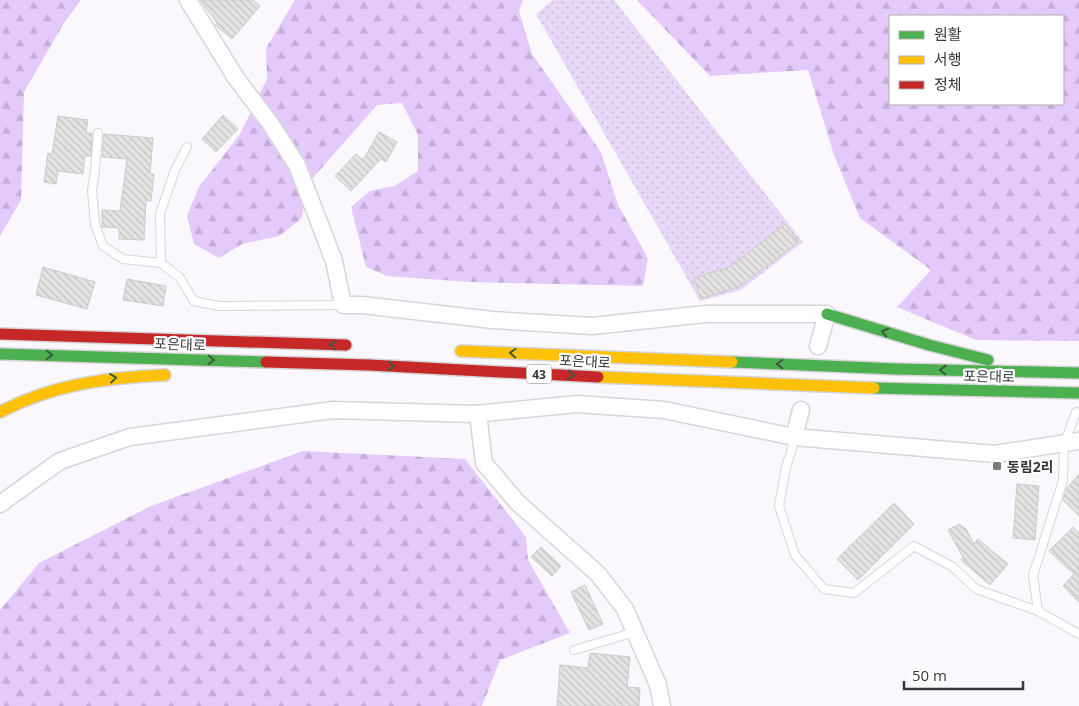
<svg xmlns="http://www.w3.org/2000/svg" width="1079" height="706" font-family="'Open Sans','Noto Sans KR',sans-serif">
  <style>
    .grass { fill: url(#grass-dots) }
    .forest { fill: url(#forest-firs); fill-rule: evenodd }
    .building { fill: url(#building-back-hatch); stroke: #cccaca }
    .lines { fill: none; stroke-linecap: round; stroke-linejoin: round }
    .lane-casing { stroke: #d8d5da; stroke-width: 10 }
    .street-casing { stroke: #d8d5da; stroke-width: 19 }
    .fast-casing { stroke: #d6d4d7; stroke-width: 14 }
    .slow-casing { stroke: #d6d4d7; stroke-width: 14 }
    .jam-casing { stroke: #d6d4d7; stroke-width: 14 }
    .lane { stroke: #fefeff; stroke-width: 8 }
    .street { stroke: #fefeff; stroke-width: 16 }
    .fast { stroke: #4caf50; stroke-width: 11 }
    .slow { stroke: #ffc107; stroke-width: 11 }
    .jam { stroke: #c62828; stroke-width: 11 }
    .oneway { stroke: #3e5a41 }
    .poi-dot { fill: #7c7a7f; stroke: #fff; stroke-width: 2 }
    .labels { text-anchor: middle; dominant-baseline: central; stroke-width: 4.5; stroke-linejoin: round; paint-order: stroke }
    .shield { fill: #fff; stroke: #747276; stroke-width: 1 }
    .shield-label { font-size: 12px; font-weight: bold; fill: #38363b }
    .street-label { font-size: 14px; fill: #38363b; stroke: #fff }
    .poi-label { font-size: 14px; font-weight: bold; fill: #38363b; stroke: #fff; text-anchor: start }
  </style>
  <defs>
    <pattern id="grass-dots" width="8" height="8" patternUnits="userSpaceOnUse" patternTransform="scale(1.25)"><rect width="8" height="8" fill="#e8d8f8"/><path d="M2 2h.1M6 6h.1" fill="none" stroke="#c8bad6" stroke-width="1.8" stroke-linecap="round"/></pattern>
    <pattern id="forest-firs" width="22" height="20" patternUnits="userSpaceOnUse" patternTransform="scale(1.25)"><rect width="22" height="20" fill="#e4cafb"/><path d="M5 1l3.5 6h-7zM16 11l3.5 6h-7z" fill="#c4aed8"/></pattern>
    <pattern id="building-back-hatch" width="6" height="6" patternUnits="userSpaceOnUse" patternTransform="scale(1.25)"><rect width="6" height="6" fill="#e4e3e2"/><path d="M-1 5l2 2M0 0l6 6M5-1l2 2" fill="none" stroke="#c4c3c3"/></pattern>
  </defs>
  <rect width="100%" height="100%" fill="#fbf8fd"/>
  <polygon class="grass" points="553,0 614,0 803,242 741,290 700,301 536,14"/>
  <g class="forest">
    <polygon points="0,0 81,0 64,23 24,92 21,200 0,236"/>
    <polygon points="295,0 523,0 519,11 532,54 601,152 618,205 648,258 643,286 470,282 387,276 366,267 351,207 370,191 394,186 418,171 418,135 402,103 377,105 312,179 301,219 279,236 242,244 219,258 194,244 187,216 199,187 240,134 267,79 266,48"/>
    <path d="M637,0H1079V341L976,340L897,307L931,270L860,218L834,155L808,70L710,76ZM890,16H1063V104H890Z"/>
    <polygon points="303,451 465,459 526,537 528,560 570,633 500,660 482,706 0,706 0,610 39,563 151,506"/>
  </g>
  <g class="building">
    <polygon points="200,0 253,0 260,6 232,39 215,25 217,23"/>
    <polygon points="223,115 238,129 216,152 202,139"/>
    <polygon points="58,116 88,120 86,133 92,133 91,156 85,156 83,174 58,171 56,184 44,182 48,153 52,154"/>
    <polygon points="379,132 397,142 386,162 381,159 351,191 335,176 356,154 363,160"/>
    <polygon points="104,134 153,138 150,174 154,174 151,201 146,200 144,240 119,239 119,228 102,227 102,210 120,211 127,159 102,157"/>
    <polygon points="785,224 799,242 740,286 701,299 694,278 729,267"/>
    <polygon points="43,267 95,282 87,309 36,295"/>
    <polygon points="127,279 166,286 163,306 123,300"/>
    <polygon points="1079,474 1079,516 1063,500 1067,488"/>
    <polygon points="1017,484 1039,486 1035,540 1013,538"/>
    <polygon points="894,503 914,524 858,580 837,559"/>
    <polygon points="959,524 966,529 974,544 978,539 1008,564 990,585 961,560 963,557 948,530"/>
    <polygon points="1073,527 1079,533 1079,602 1063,586 1074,574 1049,551"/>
    <polygon points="541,547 561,566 552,576 531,557"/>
    <polygon points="585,585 603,624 589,630 571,592"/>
    <polygon points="590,653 630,657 627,687 640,688 639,706 557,706 560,665 588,668"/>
  </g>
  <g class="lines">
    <defs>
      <g id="lane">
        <polyline points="98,133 95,171 92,190 95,224 103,246 123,259 161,263 180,278 194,301 219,306 343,305"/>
        <polyline points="161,263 160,214 175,170 187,147"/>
        <polyline points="794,437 792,449 786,467 779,506 795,555 824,589 854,593 914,546 953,567 976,589 1038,611 1079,634"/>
        <polyline points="1038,611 1033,576 1063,480 1064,445 1076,412"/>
        <polyline points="574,650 635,632"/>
      </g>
      <g id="street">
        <polyline points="188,0 236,78 270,123 297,165 334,261 343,305 362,305 493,320 592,326 705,314 827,314 818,346"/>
        <polyline points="478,414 484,463 517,502 598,574 625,609 658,685 662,706"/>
        <polyline points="794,437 801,410"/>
        <polyline points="0,504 60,461 130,437 333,410 475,414 577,404 664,410 794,437 995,454 1079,441"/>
      </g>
      <g id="fast">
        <polyline points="827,314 929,345 988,360"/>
        <polyline points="0,354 266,362"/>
        <polyline points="732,362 896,369 1079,373"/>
        <polyline points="874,388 1079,393"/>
      </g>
      <g id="slow">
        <polyline points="461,351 732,362"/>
        <polyline points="598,377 874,388"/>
        <path d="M0,412C54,384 105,378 165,375"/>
      </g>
      <g id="jam">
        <polyline points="0,334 346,345"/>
        <polyline points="266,362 369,365 598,377"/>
      </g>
    </defs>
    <use href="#lane" class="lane-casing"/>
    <use href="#street" class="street-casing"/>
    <use href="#fast" class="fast-casing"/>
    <use href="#slow" class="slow-casing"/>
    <use href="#jam" class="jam-casing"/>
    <use href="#lane" class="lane"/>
    <use href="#street" class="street"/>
    <use href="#fast" class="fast"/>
    <use href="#slow" class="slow"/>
    <use href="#jam" class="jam"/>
  </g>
  <defs><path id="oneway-chevron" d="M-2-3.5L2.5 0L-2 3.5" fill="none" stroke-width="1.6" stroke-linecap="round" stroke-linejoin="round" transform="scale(1.25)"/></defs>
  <g class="oneway">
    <use href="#oneway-chevron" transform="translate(885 332) rotate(-163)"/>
    <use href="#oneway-chevron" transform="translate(333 345) rotate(-177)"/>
    <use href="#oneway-chevron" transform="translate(513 353) rotate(-177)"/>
    <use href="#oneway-chevron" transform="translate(49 355) rotate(2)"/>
    <use href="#oneway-chevron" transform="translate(211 360) rotate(2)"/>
    <use href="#oneway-chevron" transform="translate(780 364) rotate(-178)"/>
    <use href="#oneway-chevron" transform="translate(391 366) rotate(3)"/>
    <use href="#oneway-chevron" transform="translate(943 370) rotate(-179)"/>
    <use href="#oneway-chevron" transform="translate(571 375) rotate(3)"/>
    <use href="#oneway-chevron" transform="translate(113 378) rotate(-7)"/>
  </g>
  <rect class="poi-dot" x="992" y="461" width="10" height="10" rx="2.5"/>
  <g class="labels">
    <rect class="shield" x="526.5" y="364.5" width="25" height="19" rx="4"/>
    <g class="shield-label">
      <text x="539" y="374">43</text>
    </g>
    <g class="street-label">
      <text transform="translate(180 344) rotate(2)">포은대로</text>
      <text transform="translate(585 361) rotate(3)">포은대로</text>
      <text transform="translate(989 376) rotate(1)">포은대로</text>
    </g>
    <g class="poi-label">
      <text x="1007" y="466">동림2리</text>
    </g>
  </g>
  <rect x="889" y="15" width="175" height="90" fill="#ffffff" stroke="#afafb1"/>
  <rect x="899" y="31" width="25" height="8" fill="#4caf50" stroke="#afafb1"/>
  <text x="934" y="40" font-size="15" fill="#38363b">원활</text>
  <rect x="899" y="56" width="25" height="8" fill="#ffc107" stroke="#afafb1"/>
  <text x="934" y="65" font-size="15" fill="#38363b">서행</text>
  <rect x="899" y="81" width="25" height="8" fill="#c62828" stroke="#afafb1"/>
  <text x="934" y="90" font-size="15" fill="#38363b">정체</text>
  <path d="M904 681v8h119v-8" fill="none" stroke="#38363b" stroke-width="2.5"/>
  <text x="912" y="681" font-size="15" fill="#38363b" stroke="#ffffff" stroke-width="4" paint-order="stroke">50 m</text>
</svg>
